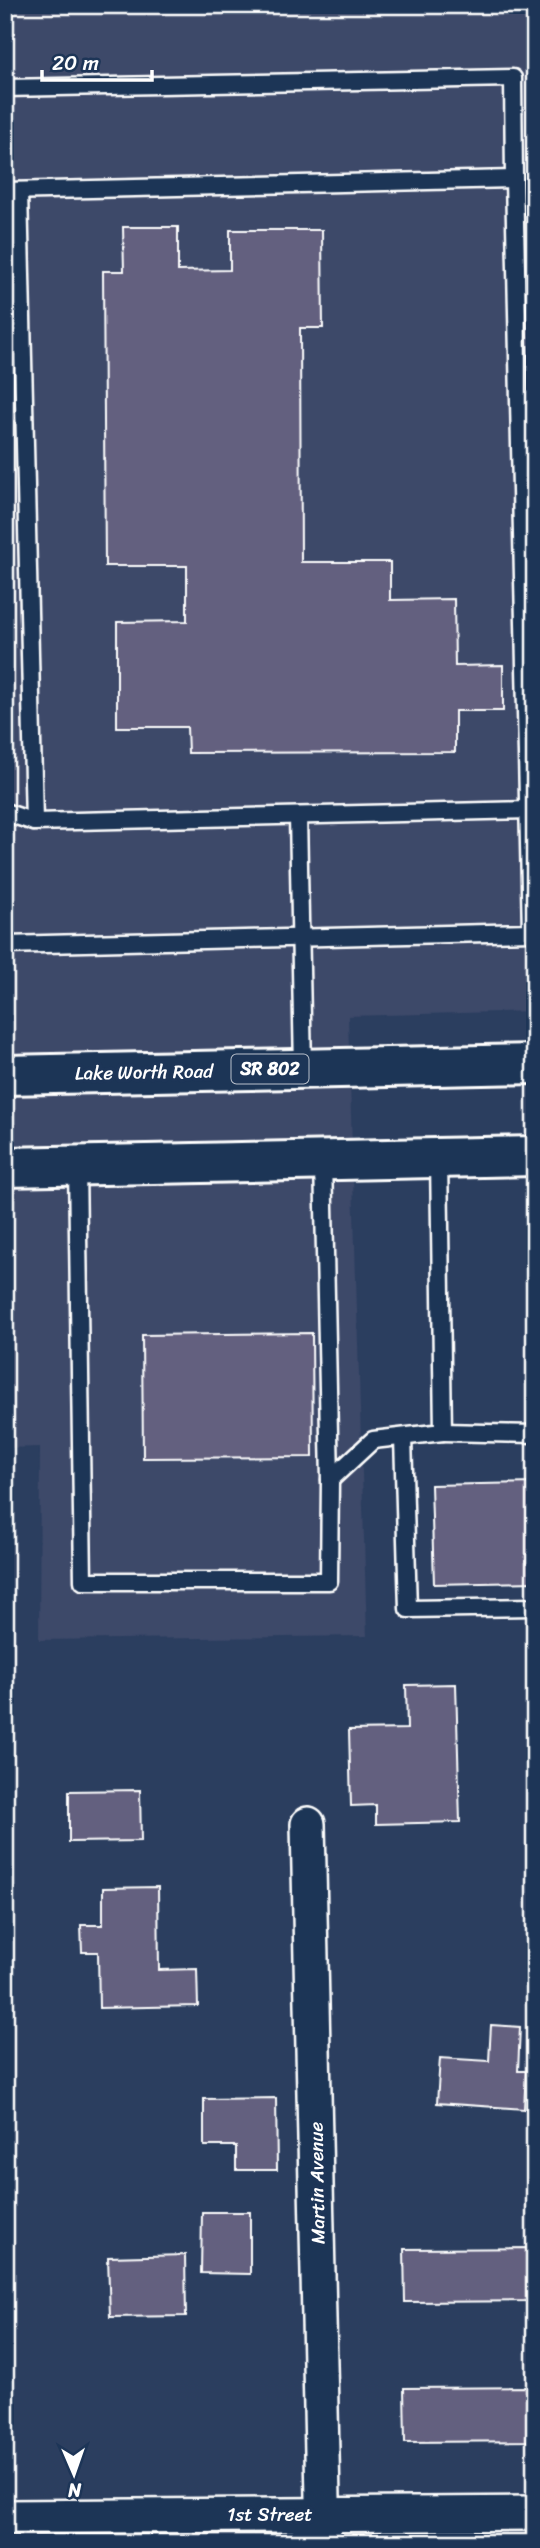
<svg xmlns="http://www.w3.org/2000/svg" width="540" height="2548" font-family="Sriracha,sans-serif">
  <style>
    .built { fill: #3c4869 }
    .building { fill: #64607f; stroke: #fff; stroke-width: 2 }
    .lines { fill: none; stroke-linecap: round; stroke-linejoin: round }
    .lane-casing { stroke: #fff; stroke-width: 21 }
    .street-casing { stroke: #fff; stroke-width: 38 }
    .primary-casing { stroke: #fff; stroke-width: 44 }
    .lane { stroke: #1d3557; stroke-width: 16 }
    .street { stroke: #1d3557; stroke-width: 33 }
    .primary { stroke: #1d3557; stroke-width: 38 }
    .labels { text-anchor: middle; dominant-baseline: central; stroke-width: 7; stroke-linejoin: round; paint-order: stroke }
    .shield { fill: #1d3557; stroke: #bbc2cd; stroke-width: 2 }
    .shield-label { font-size: 18px; font-weight: bold; fill: #fff }
    .street-label { font-size: 19px; fill: #fff; stroke: #1d3557 }
  </style>
  <rect width="100%" height="100%" fill="#2b3e5f"/>
  <filter id="ink" filterUnits="userSpaceOnUse"><feTurbulence type="fractalNoise" baseFrequency=".0143" numOctaves="2"/><feDisplacementMap in="SourceGraphic" scale="14" xChannelSelector="R" yChannelSelector="G"/><feConvolveMatrix kernelMatrix="1 2 1 2 8 2 1 2 1" color-interpolation-filters="sRGB"/></filter>
  <g filter="url(#ink)">
    <g class="built">
      <polygon points="264,5 535,5 535,1011 348,1016 367,1636 39,1640 40,1447 5,1448 5,9"/>
      <polygon points="527,1650 535,1650 535,1836 532,1836"/>
    </g>
    <g class="building">
      <polygon points="123,227 178,227 178,271 230,270 230,230 322,230 323,328 300,328 301,562 390,562 390,600 454,599 455,666 503,665 503,711 455,711 455,752 188,753 187,727 117,727 117,622 187,621 187,566 105,566 103,271 124,271"/>
      <polygon points="312,1333 313,1457 143,1458 142,1335"/>
      <polygon points="535,1483 535,1582 434,1584 431,1485"/>
      <polygon points="456,1684 460,1822 376,1824 376,1805 351,1806 349,1730 407,1729 406,1685"/>
      <polygon points="140,1790 141,1841 69,1842 69,1791"/>
      <polygon points="158,1887 159,1970 197,1969 198,2006 99,2008 98,1952 82,1952 81,1925 103,1925 103,1888"/>
      <polygon points="491,2025 520,2027 518,2071 526,2071 524,2109 437,2103 440,2058 489,2061"/>
      <polygon points="276,2098 277,2170 236,2170 236,2146 204,2146 204,2099"/>
      <polygon points="202,2212 250,2212 250,2274 201,2273"/>
      <polygon points="535,2248 535,2301 405,2302 404,2249"/>
      <polygon points="185,2255 186,2316 110,2317 108,2257"/>
      <polygon points="535,2387 535,2441 405,2442 404,2388"/>
    </g>
    <g class="lines">
      <defs>
        <g id="lane">
          <polyline points="5,88 513,78 514,179"/>
          <polyline points="5,191 514,179 531,932 5,945"/>
          <polyline points="19,191 34,822"/>
          <polyline points="5,812 34,822 529,810"/>
          <polyline points="298,816 303,1069"/>
          <polyline points="77,1165 83,1581 329,1581 330,1480 323,1160"/>
          <polyline points="443,1432 535,1434"/>
          <polyline points="403,1437 408,1609 535,1607"/>
          <polyline points="330,1480 373,1440 443,1432 439,1158"/>
        </g>
        <g id="street">
          <polyline points="308,1824 324,2543"/>
          <polyline points="5,2517 535,2513"/>
        </g>
        <g id="primary">
          <polyline points="5,1075 535,1064"/>
          <polyline points="5,1167 535,1156"/>
        </g>
      </defs>
      <use href="#lane" class="lane-casing"/>
      <use href="#street" class="street-casing"/>
      <use href="#primary" class="primary-casing"/>
      <use href="#lane" class="lane"/>
      <use href="#street" class="street"/>
      <use href="#primary" class="primary"/>
    </g>
  </g>
  <g class="labels">
    <rect class="shield" x="231.5" y="1054.5" width="77" height="29" rx="5"/>
    <g class="shield-label">
      <text x="270" y="1069">SR 802</text>
    </g>
    <g class="street-label">
      <text transform="translate(144 1072) rotate(-1)">Lake Worth Road</text>
      <text transform="translate(317 2183) rotate(-91)">Martin Avenue</text>
      <text x="270" y="2514">1st Street</text>
    </g>
  </g>
  <rect width="540" height="2548" fill="none" stroke="#1d3557" stroke-width="28"/>
  <rect x="14" y="14" width="512" height="2520" fill="none" stroke="#fff" stroke-width="2.5" filter="url(#ink)"/>
  <g transform="translate(74 2474) rotate(178)" stroke="#1d3557" stroke-width="5" paint-order="stroke">
  <path d="M0-5L12 26L0 18L-12 26Z" fill="#ffffff"/>
  <text y="-10" font-size="19" font-weight="bold" text-anchor="middle" fill="#ffffff">N</text>
  </g>
  <path d="M42 70v10h110v-10" fill="none" stroke="#ffffff" stroke-width="3.5"/>
  <text x="52" y="70" font-size="21" fill="#ffffff" stroke="#1d3557" stroke-width="5" paint-order="stroke">20 m</text>
</svg>
